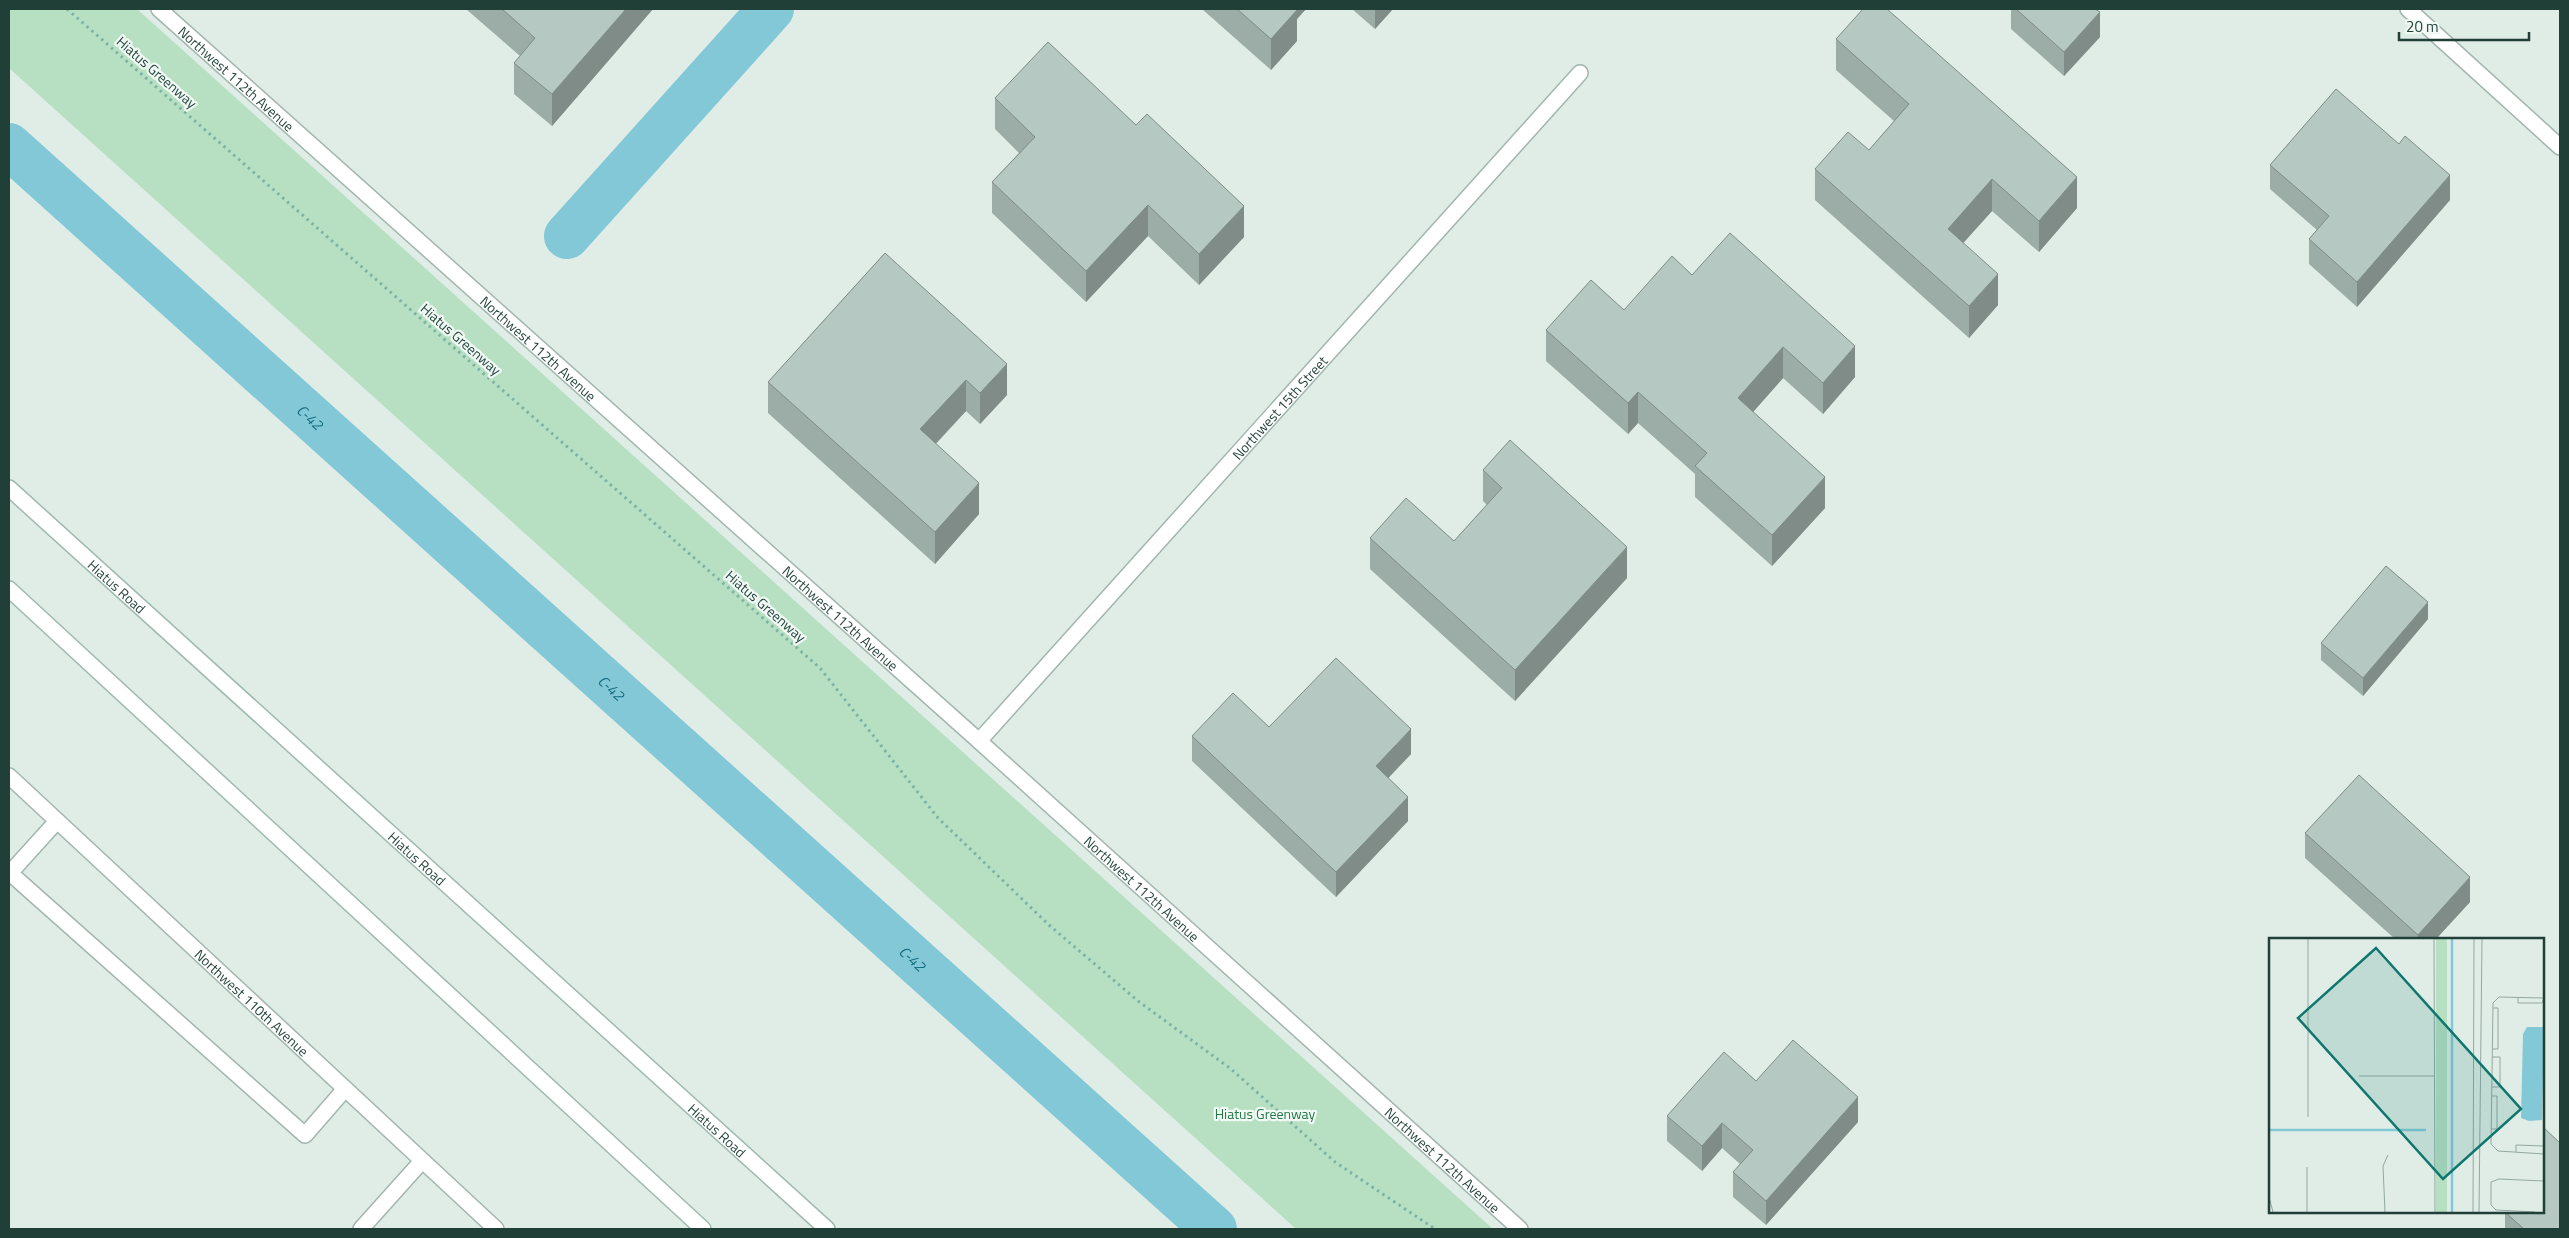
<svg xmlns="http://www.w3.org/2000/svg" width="2569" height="1238" font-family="'Titillium Web',sans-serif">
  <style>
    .green { fill: #b7e0c3 }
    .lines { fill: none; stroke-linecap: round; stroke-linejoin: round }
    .canal { stroke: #83c8d7; stroke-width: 46 }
    .service-casing { stroke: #a2b5af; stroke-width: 18 }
    .minor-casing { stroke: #a2b5af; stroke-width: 18 }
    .secondary-casing { stroke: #9eb9b0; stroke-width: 18 }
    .path { stroke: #7eb3a4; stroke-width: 3; stroke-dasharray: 2.5 4; stroke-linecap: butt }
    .service { stroke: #fff; stroke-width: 15 }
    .minor { stroke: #fff; stroke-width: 15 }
    .secondary { stroke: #fff; stroke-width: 15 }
    .wall { fill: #9caca6 }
    .shaded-wall { fill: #7f8c87 }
    .building { fill: #b5c8c1; stroke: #7f8c87 }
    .labels { text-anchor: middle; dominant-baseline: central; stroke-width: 4.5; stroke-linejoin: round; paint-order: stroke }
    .street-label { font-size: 14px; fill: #1f3f37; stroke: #f1f9f5 }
    .park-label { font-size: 14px; fill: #257948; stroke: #f1f9f5 }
    .water-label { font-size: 15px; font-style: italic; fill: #146b80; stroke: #f1f9f5 }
    .inset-river { fill: none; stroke: #83c8d7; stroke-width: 2.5 }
    .inset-road { fill: none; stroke: #93a7a1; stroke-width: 1 }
    .view { fill: #0f766e; fill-opacity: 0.15; stroke: #0f766e; stroke-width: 2.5 }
    .inset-edge { fill: none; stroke: #1f3f37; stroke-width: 2.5 }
  </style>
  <rect width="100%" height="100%" fill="#e0ede7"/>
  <polygon class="green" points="9,9 137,9 1493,1229 1296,1229 9,68"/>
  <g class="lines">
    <g class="canal">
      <path id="s1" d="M9,146L1214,1229"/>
      <polyline points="567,236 771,9"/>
    </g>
    <defs>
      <g id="service">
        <polyline points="57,821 10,873 305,1135 345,1089"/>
        <polyline points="361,1229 422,1161"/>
      </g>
      <g id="minor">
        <path id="s2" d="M159,9L979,741L1520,1229"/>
        <polyline points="2408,9 2560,147"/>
        <path id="s3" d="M979,741L1580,73"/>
        <path id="s4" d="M9,776L496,1229"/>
      </g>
      <g id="secondary">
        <path id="s5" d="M9,488L827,1229"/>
        <polyline points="9,589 703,1229"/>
      </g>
    </defs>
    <use href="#service" class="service-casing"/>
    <use href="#minor" class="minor-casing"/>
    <use href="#secondary" class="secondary-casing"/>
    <polyline class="path" points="67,9 820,668 938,818 1049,925 1138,1001 1231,1069 1335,1162 1435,1229"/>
    <use href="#service" class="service"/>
    <use href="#minor" class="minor"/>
    <use href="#secondary" class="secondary"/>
  </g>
  <g class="wall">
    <polygon points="466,9 653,9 552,126 514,94 514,63 520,56"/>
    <polygon points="1202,9 1306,9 1297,19 1297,41 1271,70"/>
    <polygon points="1352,9 1393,9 1375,29"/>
    <polygon points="2011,9 2095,9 2100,37 2064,76 2011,29"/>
    <polygon points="1836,39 2077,208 2039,252 1992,211 1963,243 1998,305 1969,338 1815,200 1815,169 1869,150 1894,121 1836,70"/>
    <polygon points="995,98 1244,237 1199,285 1148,236 1086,302 992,213 992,182 1019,153 995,129"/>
    <polygon points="2270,165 2450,200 2357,307 2309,264 2309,239 2317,230 2270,189"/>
    <polygon points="885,253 1007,395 980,424 966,411 936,444 979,514 935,564 768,413 768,382"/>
    <polygon points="1692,275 1855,377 1823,414 1783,378 1753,412 1825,508 1772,566 1695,497 1695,474 1638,423 1628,434 1546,361 1546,330 1624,310"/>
    <polygon points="1483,470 1627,578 1515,701 1370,569 1370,538 1454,541 1487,505 1483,501"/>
    <polygon points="2428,619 2363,696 2321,660 2321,643"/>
    <polygon points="1269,727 1411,754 1388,778 1408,821 1336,897 1192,761 1192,736"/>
    <polygon points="2305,833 2470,902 2436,939 2395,939 2305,858"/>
    <polygon points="1756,1081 1858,1122 1766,1225 1733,1197 1733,1172 1740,1164 1722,1148 1702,1171 1667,1141 1667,1116"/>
    <polygon points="2505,1212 2543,1212 2560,1229 2505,1229"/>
  </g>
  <g class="shaded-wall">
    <polygon points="626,9 653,9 552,126 552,94"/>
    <polygon points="1286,9 1306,9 1297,19 1297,41 1271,70 1271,39"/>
    <polygon points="1375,9 1393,9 1375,29"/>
    <polygon points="2100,12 2100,37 2064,76 2064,52"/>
    <polygon points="2450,175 2450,200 2357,307 2357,282"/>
    <polygon points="2077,177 2077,208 2039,252 2039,221"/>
    <polygon points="1992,179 1992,211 1948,260 1948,229"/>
    <polygon points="1148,205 1148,236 1086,302 1086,271"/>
    <polygon points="1244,206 1244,237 1199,285 1199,254"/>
    <polygon points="1998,274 1998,305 1969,338 1969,306"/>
    <polygon points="1855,346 1855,377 1823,414 1823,383"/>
    <polygon points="1783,347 1783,378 1738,429 1738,398"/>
    <polygon points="1007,364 1007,395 980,424 980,393"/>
    <polygon points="966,380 966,411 920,460 920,429"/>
    <polygon points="1638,392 1638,423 1628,434 1628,403"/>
    <polygon points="1825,477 1825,508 1772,566 1772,535"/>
    <polygon points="979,483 979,514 935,564 935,532"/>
    <polygon points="1627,547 1627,578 1515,701 1515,670"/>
    <polygon points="2428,602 2428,619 2363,696 2363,678"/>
    <polygon points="1411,729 1411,754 1376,791 1376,766"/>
    <polygon points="1408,797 1408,821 1336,897 1336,872"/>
    <polygon points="2470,877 2470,902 2436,939 2418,939 2418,935"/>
    <polygon points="1858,1097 1858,1122 1766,1225 1766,1201"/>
    <polygon points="1722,1123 1722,1148 1702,1171 1702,1146"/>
  </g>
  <g class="building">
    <polygon points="502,9 626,9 552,94 514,63 535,38"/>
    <polygon points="1237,9 1295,9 1297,10 1271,39"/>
    <polygon points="1863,9 1887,9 2077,177 2039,221 1992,179 1948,229 1998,274 1969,306 1815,169 1848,132 1869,150 1909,104 1836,39"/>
    <polygon points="2016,9 2095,9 2100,12 2064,52"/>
    <polygon points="1048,42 1136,125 1147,114 1244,206 1199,254 1148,205 1086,271 992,182 1035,137 995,98"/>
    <polygon points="2336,89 2399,144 2405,136 2450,175 2357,282 2309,239 2329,216 2270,165"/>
    <polygon points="1730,233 1855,346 1823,383 1783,347 1738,398 1825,477 1772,535 1695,466 1707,453 1638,392 1628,403 1546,330 1591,280 1624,310 1672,256 1692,275"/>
    <polygon points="885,253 1007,364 980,393 966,380 920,429 979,483 935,532 768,382"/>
    <polygon points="1510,440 1627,547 1515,670 1370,538 1406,498 1454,541 1502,488 1483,470"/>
    <polygon points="2386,566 2428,602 2363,678 2321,643"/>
    <polygon points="1336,658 1411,729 1376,766 1408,797 1336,872 1192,736 1233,693 1269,727"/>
    <polygon points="2359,775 2470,877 2418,935 2305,833"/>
    <polygon points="1793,1040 1858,1097 1766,1201 1733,1172 1753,1150 1722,1123 1702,1146 1667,1116 1724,1052 1756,1081"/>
    <polygon points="2543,1127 2560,1143 2560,1229 2524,1229 2505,1212 2543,1212"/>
  </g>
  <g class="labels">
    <g class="street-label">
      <text transform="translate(157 72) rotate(41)">Hiatus Greenway</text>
      <text stroke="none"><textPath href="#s2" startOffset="104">Northwest 112th Avenue</textPath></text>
      <text transform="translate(461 339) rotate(41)">Hiatus Greenway</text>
      <text stroke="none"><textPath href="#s2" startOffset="509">Northwest 112th Avenue</textPath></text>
      <text stroke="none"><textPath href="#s3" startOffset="449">Northwest 15th Street</textPath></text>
      <text stroke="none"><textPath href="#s5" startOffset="146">Hiatus Road</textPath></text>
      <text transform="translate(766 606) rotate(41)">Hiatus Greenway</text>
      <text stroke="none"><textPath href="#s2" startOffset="914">Northwest 112th Avenue</textPath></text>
      <text stroke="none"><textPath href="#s5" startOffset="551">Hiatus Road</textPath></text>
      <text stroke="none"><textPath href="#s2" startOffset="1319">Northwest 112th Avenue</textPath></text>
      <text stroke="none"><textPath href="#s4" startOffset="332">Northwest 110th Avenue</textPath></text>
      <text stroke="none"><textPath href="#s5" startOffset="956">Hiatus Road</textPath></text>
      <text stroke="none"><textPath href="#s2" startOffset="1724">Northwest 112th Avenue</textPath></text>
    </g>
    <g class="park-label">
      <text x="1265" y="1113">Hiatus Greenway</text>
    </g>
    <g class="water-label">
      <text stroke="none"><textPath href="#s1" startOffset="405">C-42</textPath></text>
      <text stroke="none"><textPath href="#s1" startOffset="810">C-42</textPath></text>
      <text stroke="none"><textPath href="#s1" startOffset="1215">C-42</textPath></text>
    </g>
  </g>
  <g transform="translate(2269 938)">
    <rect width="275" height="275" fill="#e0ede7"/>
    <path d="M167,1H178V274H167Z" fill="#b7e0c3"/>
    <path d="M258,89H275L273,182L260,183L252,180L254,96Z" fill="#83c8d7"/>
    <path class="inset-river" d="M183,1V274M0,192H157"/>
    <path class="inset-road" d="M165,1L166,274M249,59V65H273L275,60M275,60L230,59L224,65L222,206L229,213L275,216M224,111H229V70H224M90,138H165M223,149H231V119H223M39,179V1M222,191H228V158H223M247,214V207L275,208M0,259L4,274M38,274V229M116,274L114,228L119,217M204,274L205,1M210,274L213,1M266,274L227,272L222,267V244L230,241L275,243"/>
    <path class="view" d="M107,10L252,171L174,241L29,80Z"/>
    <rect width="275" height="275" class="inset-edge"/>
  </g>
  <rect width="2569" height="1238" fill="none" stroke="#1f3f37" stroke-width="20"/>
  <path d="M2399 32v8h130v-8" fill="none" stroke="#1f3f37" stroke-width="2.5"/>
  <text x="2406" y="32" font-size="15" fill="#1f3f37" stroke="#f1f9f5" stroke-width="4" paint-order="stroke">20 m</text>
</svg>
